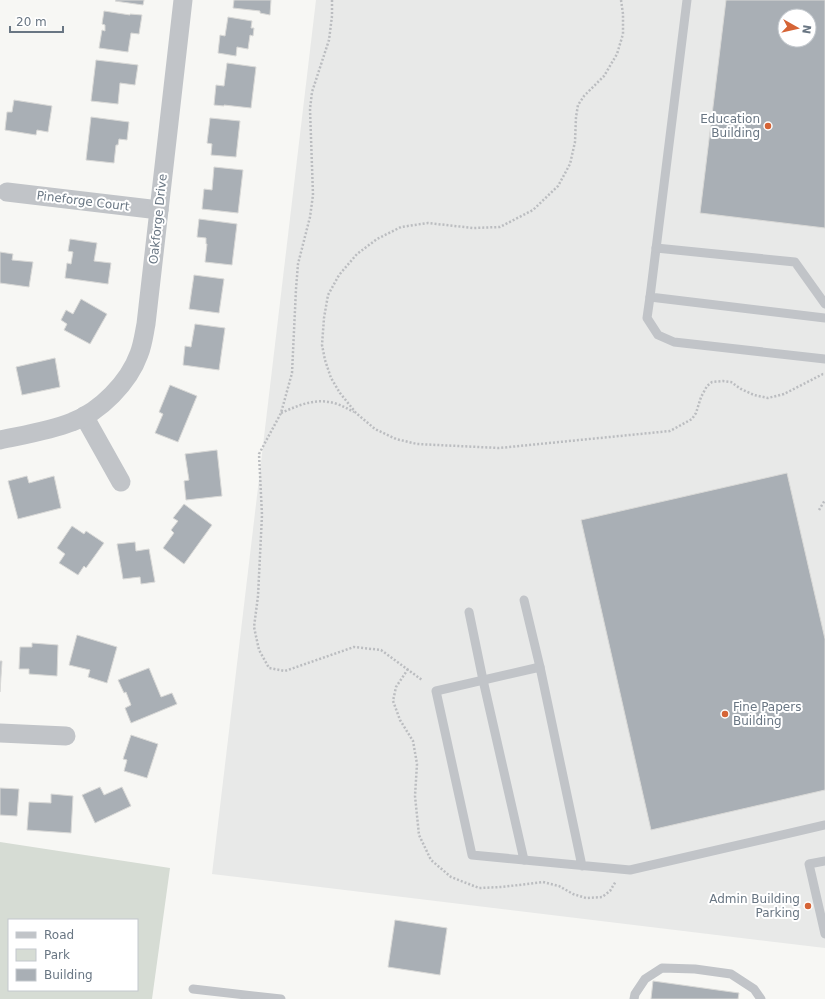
<svg xmlns="http://www.w3.org/2000/svg" width="825" height="999" font-family="'DejaVu Sans',sans-serif">
  <style>
    .built { fill: #e8e9e8; fill-rule: evenodd }
    .green { fill: #d6dcd4; fill-rule: evenodd }
    .building { fill: #a9afb5; stroke: #d9d9d7; fill-rule: evenodd }
    .lines { fill: none; stroke-linecap: round; stroke-linejoin: round }
    .path { stroke: #bbbdc0; stroke-width: 2.5; stroke-dasharray: 2 2; stroke-linecap: butt }
    .service { stroke: #c1c4c8; stroke-width: 9 }
    .minor { stroke: #c1c4c8; stroke-width: 19 }
    .poi-dot { fill: #d56436; stroke: #fff; stroke-width: 1.5 }
    .labels { text-anchor: middle; dominant-baseline: central; stroke-width: 4; stroke-linejoin: round; paint-order: stroke }
    .poi-label { font-size: 12px; fill: #697683; stroke: #fff; text-anchor: end }
    .street-label { font-size: 12px; fill: #697683; stroke: #fff }
  </style>
  <rect width="100%" height="100%" fill="#f7f7f4"/>
  <path class="built" d="M316,0H825V948L212,874ZM785,16H809V40H785Z"/>
  <path class="green" d="M0,842L170,868L152,999H0ZM9,920H137V990H9Z"/>
  <g class="building">
    <polygon points="116,0 144,0 143,5 115,1"/>
    <polygon points="234,0 271,0 270,15 260,13 260,11 233,8"/>
    <path d="M726,0H825V228L700,213ZM785,16H809V40H785Z"/>
    <polygon points="104,11 130,15 130,14 142,15 139,34 131,33 128,52 99,48 102,30 105,31 105,25 102,24"/>
    <polygon points="228,17 252,21 251,28 254,28 253,36 250,35 248,49 237,47 236,56 218,53 220,35 225,36"/>
    <polygon points="96,60 138,65 135,85 120,83 118,104 91,101"/>
    <polygon points="227,63 256,67 251,108 224,105 224,106 214,105 216,85 224,86"/>
    <polygon points="14,100 52,106 48,132 37,130 36,135 5,130 7,112 12,112"/>
    <polygon points="91,117 129,122 127,140 119,139 118,145 116,145 114,163 86,160"/>
    <polygon points="210,118 240,121 236,157 211,155 212,144 207,143"/>
    <polygon points="214,167 243,170 238,213 202,209 204,189 212,190"/>
    <polygon points="199,219 237,224 232,265 205,262 207,244 206,244 206,238 197,237"/>
    <polygon points="70,239 97,243 94,261 111,263 108,284 65,278 67,263 71,264 73,252 68,251"/>
    <polygon points="0,252 13,254 12,260 33,262 29,287 0,283"/>
    <polygon points="194,275 224,279 219,313 189,309"/>
    <polygon points="81,299 107,314 90,344 64,330 67,324 61,320 66,310 73,314"/>
    <polygon points="195,324 225,328 219,370 183,365 185,346 191,347"/>
    <polygon points="55,358 60,387 22,395 16,367"/>
    <polygon points="170,385 197,396 178,442 155,433 163,414 159,412"/>
    <polygon points="217,450 222,496 186,500 184,481 189,480 185,454"/>
    <polygon points="787,473 825,639 825,790 651,830 581,520"/>
    <polygon points="27,476 29,483 54,476 61,508 18,519 8,481"/>
    <polygon points="184,504 212,525 184,564 163,548 174,533 171,530 178,521 173,518"/>
    <polygon points="72,526 84,534 86,531 104,543 86,568 84,566 78,575 59,563 65,554 57,548"/>
    <polygon points="135,542 136,551 149,549 155,582 141,584 140,577 123,579 117,544"/>
    <polygon points="77,635 117,647 107,683 88,677 90,670 69,665"/>
    <polygon points="32,643 58,645 57,676 29,674 29,669 19,669 20,647 32,647"/>
    <polygon points="0,661 2,661 0,692"/>
    <polygon points="149,668 161,697 172,693 177,704 131,723 125,708 131,705 126,692 124,693 118,680"/>
    <polygon points="131,735 158,744 147,778 124,771 127,760 123,759"/>
    <polygon points="100,787 104,795 122,787 131,806 95,823 82,795"/>
    <polygon points="0,788 19,789 17,816 0,815"/>
    <polygon points="51,794 73,796 71,833 27,830 29,802 51,803"/>
    <polygon points="395,920 447,928 440,975 388,967"/>
    <polygon points="653,981 739,993 738,999 651,999"/>
  </g>
  <g class="lines">
    <g class="path">
      <polyline points="332,0 332,16 329,40 312,92 310,109 313,195 310,217 298,264 296,289 292,373 281,413 259,454 262,515 258,596 254,627 259,650 269,668 285,671 354,647 381,650 422,680"/>
      <polyline points="621,0 623,14 623,34 617,54 604,76 584,96 578,105 576,117 575,142 570,164 558,186 533,210 500,227 473,228 428,223 401,227 377,239 357,254 339,275 328,295 324,318 322,345 325,360 331,378 340,393 356,413 375,429 396,439 417,444 499,448 670,431 692,419 696,413 701,397 707,386 712,382 723,381 731,382 741,389 754,395 768,398 784,394 823,374 825,374"/>
      <path d="M281,413C299,405 317,397 337,404C343,406 348,409 354,412"/>
      <polyline points="819,510 825,500"/>
      <polyline points="408,669 396,687 393,701 400,720 413,741 417,764 415,796 419,835 431,860 451,877 479,888 502,887 543,882 559,886 573,894 586,898 602,897 610,891 616,881"/>
    </g>
    <g class="service">
      <polyline points="687,0 650,297 825,318"/>
      <polyline points="656,248 795,262 825,304"/>
      <polyline points="650,297 647,318 658,335 674,342 825,359"/>
      <polyline points="524,600 540,667"/>
      <polyline points="469,612 483,680 524,860"/>
      <polyline points="825,861 809,864 825,934"/>
      <polyline points="582,866 540,667 436,691 472,855 630,870 825,825"/>
      <polyline points="193,989 281,999"/>
      <polyline points="634,999 635,994 645,979 662,968 695,969 731,974 754,989 761,999"/>
    </g>
    <g class="minor">
      <polyline points="7,192 159,210"/>
      <polyline points="84,416 121,482"/>
      <path d="M0,440C23,435 49,431 72,422C100,412 129,382 139,354C143,344 144,334 146,324L183,0"/>
      <polyline points="0,733 66,736"/>
    </g>
  </g>
  <g class="poi-dot">
    <circle cx="768" cy="126" r="4"/>
    <circle cx="725" cy="714" r="4"/>
    <circle cx="808" cy="906" r="4"/>
  </g>
  <g class="labels">
    <g class="poi-label">
      <text x="760" y="119">Education<tspan x="760" dy="14">Building</tspan></text>
      <text x="733" y="707" text-anchor="start">Fine Papers<tspan x="733" dy="14">Building</tspan></text>
      <text x="800" y="899">Admin Building<tspan x="800" dy="14">Parking</tspan></text>
    </g>
    <g class="street-label">
      <text transform="translate(83 201) rotate(7)">Pineforge Court</text>
      <text transform="translate(158 219) rotate(-84)">Oakforge Drive</text>
    </g>
  </g>
  <rect x="8" y="919" width="130" height="72" fill="#ffffff" stroke="#c3c8cd"/>
  <rect x="16" y="932" width="20" height="6" fill="#c1c4c8" stroke="#c3c8cd"/>
  <text x="44" y="939" font-size="12" fill="#697683">Road</text>
  <rect x="16" y="949" width="20" height="12" fill="#d6dcd4" stroke="#c3c8cd"/>
  <text x="44" y="959" font-size="12" fill="#697683">Park</text>
  <rect x="16" y="969" width="20" height="12" fill="#a9afb5" stroke="#c3c8cd"/>
  <text x="44" y="979" font-size="12" fill="#697683">Building</text>
  <g transform="translate(797 28) rotate(98)"><circle r="19" fill="#ffffff" stroke="#c3c8cd"/>
  <path d="M0-3L7 15L0 10L-7 15Z" fill="#d56436"/>
  <text y="-6" font-size="11" font-weight="bold" text-anchor="middle" fill="#697683">N</text>
  </g>
  <path d="M10 26v6h53v-6" fill="none" stroke="#697683" stroke-width="2"/>
  <text x="16" y="26" font-size="12" fill="#697683" stroke="#ffffff" stroke-width="3" paint-order="stroke">20 m</text>
</svg>
